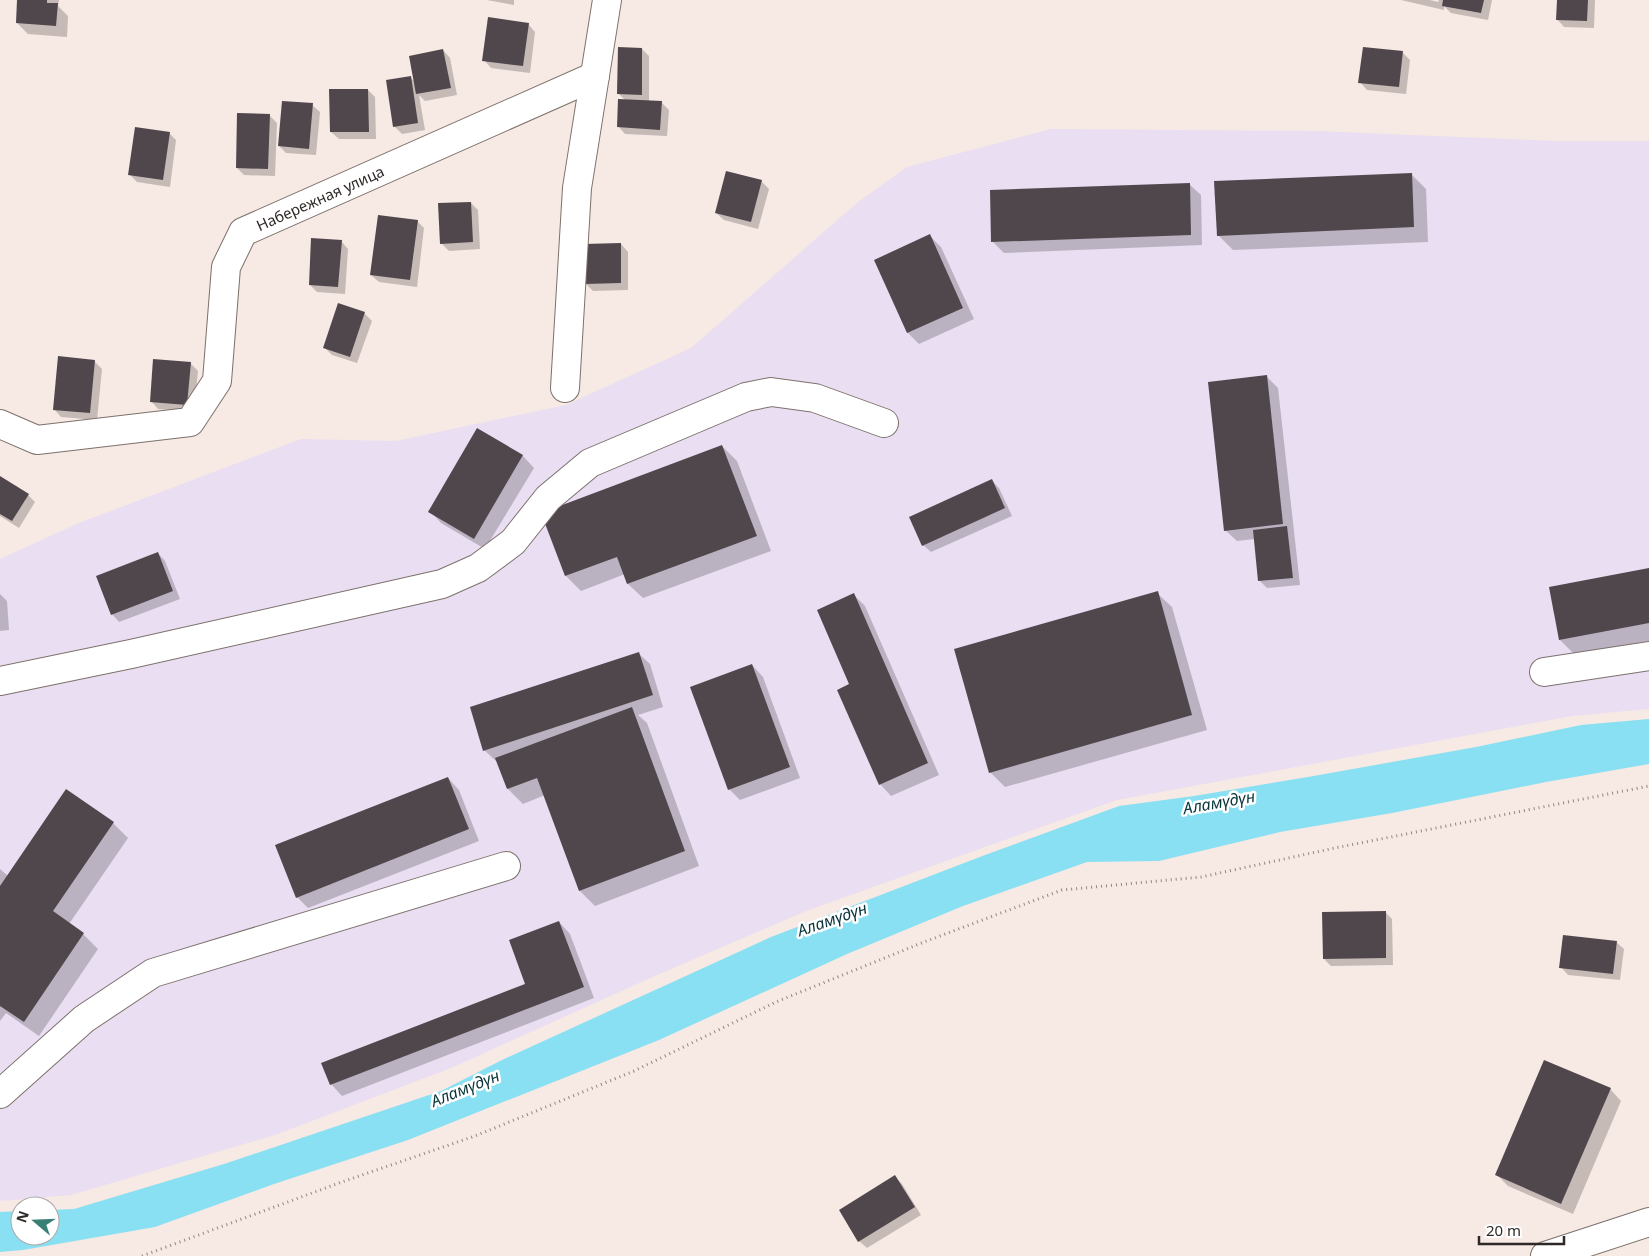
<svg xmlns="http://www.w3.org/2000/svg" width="1649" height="1256" font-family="'Noto Sans',sans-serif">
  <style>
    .industrial { fill: #e9def2 }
    .water { fill: #89e0f2 }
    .shadow { fill: #0003 }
    .building { fill: #50474d }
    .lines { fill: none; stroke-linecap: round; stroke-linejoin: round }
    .minor-casing { stroke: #7d716c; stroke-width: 30 }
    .path { stroke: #918784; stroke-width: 3; stroke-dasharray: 1 4; stroke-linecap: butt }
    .minor { stroke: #fff; stroke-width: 28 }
    .labels { text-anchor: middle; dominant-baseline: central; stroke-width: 5; stroke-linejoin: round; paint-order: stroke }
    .street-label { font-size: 15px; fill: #2e2927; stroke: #fff }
    .water-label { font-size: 16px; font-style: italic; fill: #09343c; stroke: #fff }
  </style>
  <rect width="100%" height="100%" fill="#f7e9e4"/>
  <polygon class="industrial" points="1051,129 1316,131 1557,141 1649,141 1649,709 1572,716 1117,800 806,911 648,979 451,1068 275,1135 71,1195 0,1201 0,559 79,523 301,439 396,441 566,405 691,348 858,202 907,167"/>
  <polygon class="water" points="1649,719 1649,764 1546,782 1392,813 1280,832 1159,861 1087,862 963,906 847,954 659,1040 408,1140 274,1184 155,1227 23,1250 0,1252 0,1212 20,1211 20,1236 50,1236 50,1210 74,1209 224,1164 441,1091 502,1060 771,937 985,855 1119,806 1194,796 1308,777 1476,747 1581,725"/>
  <g class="shadow">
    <polygon points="19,0 59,0 58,6 68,16 67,37 28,34 17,23"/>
    <polygon points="487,0 514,0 514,5"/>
    <polygon points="1401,0 1430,0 1438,2 1439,0 1492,0 1488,20 1451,13 1444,6 1444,10"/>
    <polygon points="1558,0 1595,0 1594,28 1564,27 1557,19"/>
    <polygon points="528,24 535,32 530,73 491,68 484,60"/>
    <polygon points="642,49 649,56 649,102 662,103 669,110 667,136 625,134 618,126 625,100 619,94"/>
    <polygon points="443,50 450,58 457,95 425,101 419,95 425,130 402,134 394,126 410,77 415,82"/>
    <polygon points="1403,53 1410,60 1406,94 1367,90 1360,82"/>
    <polygon points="368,90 375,97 376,139 339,139 331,132"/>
    <polygon points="312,105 320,112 316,155 286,153 279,146"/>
    <polygon points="269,115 277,123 275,176 244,175 237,168"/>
    <polygon points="169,133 176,140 170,187 137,182 130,175"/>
    <polygon points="1411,174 1426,189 1428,242 1233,250 1218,235"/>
    <polygon points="761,181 769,189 758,229 724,220 716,213"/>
    <polygon points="1189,184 1201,195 1202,245 1004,253 993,242"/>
    <polygon points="471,203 478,210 480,249 449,251 441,243"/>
    <polygon points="417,221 424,228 417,287 379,282 371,275"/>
    <polygon points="930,236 941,247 974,319 919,344 908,333 875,261"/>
    <polygon points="341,241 348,249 345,294 317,292 310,285"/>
    <polygon points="621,244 628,252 628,290 593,291 586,284"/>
    <polygon points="364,313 372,321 357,363 332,355 324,347"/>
    <polygon points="94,361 102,369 97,420 61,417 54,409"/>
    <polygon points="190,363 198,371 194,412 158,409 151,401"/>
    <polygon points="1267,377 1278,388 1300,585 1267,588 1260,581 1255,539 1237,541 1225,530"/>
    <polygon points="478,430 523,456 534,468 485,549 441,523 430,511"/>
    <polygon points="722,446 737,461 771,551 643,598 628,584 625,574 581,591 566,576 543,513"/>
    <polygon points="0,478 28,495 35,502 19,528 0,516"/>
    <polygon points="992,481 999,488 1012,516 931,552 923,545"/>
    <polygon points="158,553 165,561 180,599 119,622 112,614"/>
    <polygon points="1649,569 1649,641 1575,655 1560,640"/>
    <polygon points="1157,593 1172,607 1207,730 1005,787 990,772"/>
    <polygon points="0,594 7,601 9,630 0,631"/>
    <polygon points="854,595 865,606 939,775 891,796 880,784"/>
    <polygon points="638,653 650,664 663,707 638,715 647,723 699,866 595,906 580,891 545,795 523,804 508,789 497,761 496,761 484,750"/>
    <polygon points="752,665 763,677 800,778 740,800 729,789"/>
    <polygon points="448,778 459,790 479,841 308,908 297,897"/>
    <polygon points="113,823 128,838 69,924 83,934 98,949 39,1036 6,1013 0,1021 0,869 8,876"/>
    <polygon points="1385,912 1392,919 1393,965 1331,966 1324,959"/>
    <polygon points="559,922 570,934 594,998 342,1096 331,1084 527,985"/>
    <polygon points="1616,942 1624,949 1620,980 1568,975 1561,967"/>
    <polygon points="1610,1089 1621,1101 1573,1214 1508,1186 1497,1175"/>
    <polygon points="895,1177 902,1184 921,1215 867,1248 859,1241"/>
  </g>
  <g class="building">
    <polygon points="17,0 47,0 47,3 58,3 56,26 16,23"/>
    <polygon points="1443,0 1484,0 1481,13 1442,6"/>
    <polygon points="1557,0 1588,0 1587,21 1556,20"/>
    <polygon points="488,17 529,23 523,66 482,61"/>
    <polygon points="618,47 642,48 642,95 617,94"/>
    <polygon points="1363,47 1403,51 1399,87 1358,83"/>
    <polygon points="443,49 451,88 416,94 409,56"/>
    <polygon points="411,76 418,123 393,127 386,80"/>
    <polygon points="329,89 368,89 369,132 330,132"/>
    <polygon points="618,99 662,101 660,130 617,127"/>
    <polygon points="282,101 313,103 309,149 278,146"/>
    <polygon points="237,113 270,114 268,169 236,168"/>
    <polygon points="135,127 170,132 163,180 128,175"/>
    <polygon points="726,171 762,180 751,222 715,213"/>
    <polygon points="1412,173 1414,227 1217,236 1214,181"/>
    <polygon points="1190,183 1191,235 991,242 990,190"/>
    <polygon points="471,202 473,242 440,244 438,203"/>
    <polygon points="378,215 418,220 410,280 370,275"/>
    <polygon points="930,234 963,308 907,333 874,260"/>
    <polygon points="311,238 342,240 338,287 309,285"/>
    <polygon points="621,243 621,283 585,284 584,244"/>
    <polygon points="338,303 365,312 350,357 323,348"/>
    <polygon points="58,356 95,360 90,413 53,410"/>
    <polygon points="153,359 191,362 187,405 150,402"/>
    <polygon points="1267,375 1283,524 1224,531 1208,382"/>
    <polygon points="477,428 523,455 474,539 428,512"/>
    <polygon points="722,445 757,536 627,584 617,557 565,576 541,513"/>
    <polygon points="0,476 29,494 12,521 0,514"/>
    <polygon points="992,479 1005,508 922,546 909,517"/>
    <polygon points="1287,526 1293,578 1258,581 1253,530"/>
    <polygon points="158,552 173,591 111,615 96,576"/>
    <polygon points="1649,568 1649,623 1559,640 1549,587"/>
    <polygon points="1158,591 1192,715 989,773 954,649"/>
    <polygon points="854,593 928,763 879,785 837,690 849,684 817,610"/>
    <polygon points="639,652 653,695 483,751 470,707"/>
    <polygon points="752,664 790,767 728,790 690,687"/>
    <polygon points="632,707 685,851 579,891 537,778 507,789 495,758"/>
    <polygon points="448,777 469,829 296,898 275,845"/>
    <polygon points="66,789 114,822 53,911 84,933 24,1022 0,1006 0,886"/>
    <polygon points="1386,911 1386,958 1323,959 1322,912"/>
    <polygon points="559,921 584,987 330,1085 321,1063 525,984 509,940"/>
    <polygon points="1563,935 1617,941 1613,974 1559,968"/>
    <polygon points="1544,1060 1611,1088 1561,1204 1495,1175"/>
    <polygon points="895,1175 915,1207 858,1242 839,1210"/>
  </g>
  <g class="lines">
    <defs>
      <g id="minor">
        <polyline points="565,388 577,188 607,0"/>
        <polyline points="0,424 37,440 190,422 217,381 226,267 243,232 595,76"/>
        <polyline points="1544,672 1649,656"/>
        <polyline points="0,681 131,654 442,584 478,568 513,542 548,498 590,463 746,397 771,392 815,398 884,423"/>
        <polyline points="0,1094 84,1019 153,973 506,866"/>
        <polyline points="1545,1256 1649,1222"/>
      </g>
    </defs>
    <use href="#minor" class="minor-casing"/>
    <polyline class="path" points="142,1256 339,1183 475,1136 634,1071 776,1002 924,942 1062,890 1201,877 1335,848 1649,786"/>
    <use href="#minor" class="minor"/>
  </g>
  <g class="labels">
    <g class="street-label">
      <text transform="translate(320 198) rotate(-24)">Набережная улица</text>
    </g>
    <g class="water-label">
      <text transform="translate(1219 802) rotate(-10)">Аламүдүн</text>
      <text transform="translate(832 919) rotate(-19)">Аламүдүн</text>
      <text transform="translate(465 1088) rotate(-22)">Аламүдүн</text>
    </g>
  </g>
  <g transform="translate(35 1221) rotate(289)"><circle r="24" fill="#ffffff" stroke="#aba9a9"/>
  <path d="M0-4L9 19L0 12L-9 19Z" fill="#3a7f75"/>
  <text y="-8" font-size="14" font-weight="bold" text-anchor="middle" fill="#2e2927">N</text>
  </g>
  <path d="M1479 1236v8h85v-8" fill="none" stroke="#2e2927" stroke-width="2.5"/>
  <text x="1486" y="1236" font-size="15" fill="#2e2927" stroke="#ffffff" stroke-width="4" paint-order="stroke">20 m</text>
</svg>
